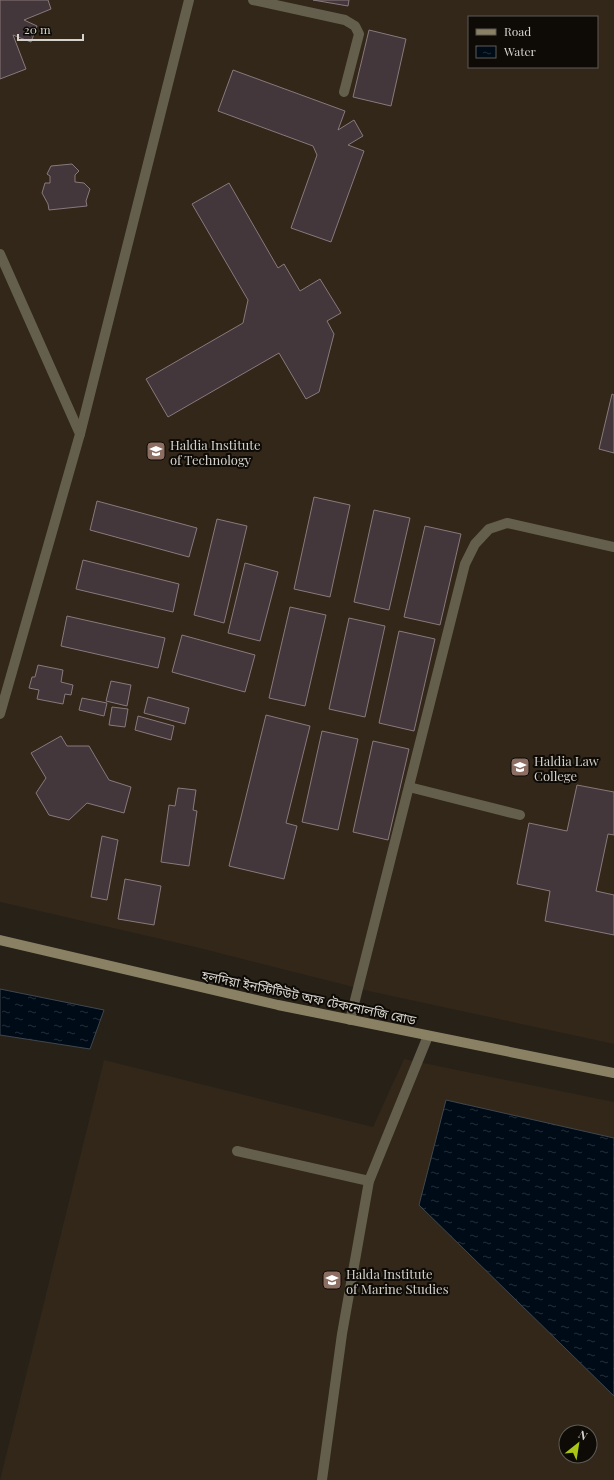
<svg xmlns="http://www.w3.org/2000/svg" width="614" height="1480" font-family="'Playfair Display','Noto Sans Bengali',serif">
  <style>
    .education { fill: #322718; fill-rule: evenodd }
    .water { fill: url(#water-ripples); stroke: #40474e }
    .building { fill: #44373b; stroke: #88797d }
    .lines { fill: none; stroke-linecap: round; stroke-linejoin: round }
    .lane { stroke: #645f4d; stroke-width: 10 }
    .secondary { stroke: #8a8164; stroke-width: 10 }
    .labels { text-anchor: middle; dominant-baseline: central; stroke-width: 4; stroke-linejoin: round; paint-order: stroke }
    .poi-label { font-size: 13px; fill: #d6d2cc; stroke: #0e0b07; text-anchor: start }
    .street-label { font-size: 13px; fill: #d6d2cc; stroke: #0e0b07 }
  </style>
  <defs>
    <pattern id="water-ripples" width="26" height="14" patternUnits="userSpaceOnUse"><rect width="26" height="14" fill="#000b18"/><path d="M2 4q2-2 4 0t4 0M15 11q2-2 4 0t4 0" fill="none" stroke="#242e38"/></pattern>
  </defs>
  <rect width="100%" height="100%" fill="#272117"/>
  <g class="education">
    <path d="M0,0H614V1044L373,992L195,947L0,902ZM469,17H597V67H469Z"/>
    <path d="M404,1059L614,1102V1480H0L104,1060L373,1127ZM566,1432H590V1456H566Z"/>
  </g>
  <g class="water">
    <polygon points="0,989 104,1010 90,1049 0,1035"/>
    <polygon points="446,1100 614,1138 614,1396 419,1205"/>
  </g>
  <g class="building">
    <polygon points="0,0 48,0 51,9 24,20 37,26 31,42 13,35 26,69 0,79"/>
    <polygon points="313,0 349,0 348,6"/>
    <polygon points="369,30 406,39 391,106 353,97"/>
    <polygon points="233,70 345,111 338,130 354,120 363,136 348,145 364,151 331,242 291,228 317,155 313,146 218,111"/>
    <polygon points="72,164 79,171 75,175 75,182 84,183 90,189 86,201 87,206 49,210 48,204 42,193 45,183 50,183 50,176 47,174 51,166"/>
    <polygon points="229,183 278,268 284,264 300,291 320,279 341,313 327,321 334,334 319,392 306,399 279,353 168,417 146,379 243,323 248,300 192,204"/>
    <polygon points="612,394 614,395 614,453 599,449"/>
    <polygon points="314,497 350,505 330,597 294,589"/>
    <polygon points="97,501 197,528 189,557 90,530"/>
    <polygon points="374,510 410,518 389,610 354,602"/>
    <polygon points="217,519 247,526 224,623 194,615"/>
    <polygon points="425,526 461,534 440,625 404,617"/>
    <polygon points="83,560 179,584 173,612 76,589"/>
    <polygon points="245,563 278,572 260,641 228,633"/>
    <polygon points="290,607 326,615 305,706 269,698"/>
    <polygon points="67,616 165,638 158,668 61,646"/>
    <polygon points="349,618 385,626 365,717 329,709"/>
    <polygon points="399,631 435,639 414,731 379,723"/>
    <polygon points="182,635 255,655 245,692 172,672"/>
    <polygon points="38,665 63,670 61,682 73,685 71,695 65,694 63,704 37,699 39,690 29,688 32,677 35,677"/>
    <polygon points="111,681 131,685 127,706 106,701"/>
    <polygon points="148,697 189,708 185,724 144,713"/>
    <polygon points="82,698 107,703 104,716 79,710"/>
    <polygon points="112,707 128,709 125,727 109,725"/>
    <polygon points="266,715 310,726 286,823 297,826 284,879 229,866"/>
    <polygon points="138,716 174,726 171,740 135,730"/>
    <polygon points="322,731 358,739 338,830 302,822"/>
    <polygon points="61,736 67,746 89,746 109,780 131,787 124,813 87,803 69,820 49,815 36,793 46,778 31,753"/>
    <polygon points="373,741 409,749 388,840 353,832"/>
    <polygon points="577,785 614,792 614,835 608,834 596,891 614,895 614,935 545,921 550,891 517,884 529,823 567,831"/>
    <polygon points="178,788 196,790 193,810 197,811 189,866 161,862 169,805 175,806"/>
    <polygon points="102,836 118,840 107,900 91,897"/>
    <polygon points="125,879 161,886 154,925 118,919"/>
  </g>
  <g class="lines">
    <g class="lane">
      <polyline points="253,0 345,20 355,26 359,34 344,92"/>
      <polyline points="0,254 80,434 0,714"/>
      <polyline points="80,434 189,0"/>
      <polyline points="409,787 520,815"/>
      <polyline points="350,1020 465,564 475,544 489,529 507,523 614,547"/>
      <polyline points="237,1151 369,1181"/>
      <polyline points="322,1480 342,1334 369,1181 428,1036"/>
    </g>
    <polyline class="secondary" points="0,940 278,1005 614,1073"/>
  </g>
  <defs>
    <symbol id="university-square" viewBox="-11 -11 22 22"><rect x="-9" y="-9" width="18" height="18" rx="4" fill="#8d6e63" stroke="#0e0b07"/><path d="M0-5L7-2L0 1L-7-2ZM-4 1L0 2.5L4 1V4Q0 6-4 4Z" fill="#fff"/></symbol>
  </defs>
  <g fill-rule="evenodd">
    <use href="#university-square" x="145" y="440" width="22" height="22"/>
    <use href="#university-square" x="509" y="756" width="22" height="22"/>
    <use href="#university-square" x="321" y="1269" width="22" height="22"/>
  </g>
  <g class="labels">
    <g class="poi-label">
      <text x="170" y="444">Haldia Institute<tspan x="170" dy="15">of Technology</tspan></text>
      <text x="534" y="760">Haldia Law<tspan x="534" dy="15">College</tspan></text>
      <text x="346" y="1273">Halda Institute<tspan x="346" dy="15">of Marine Studies</tspan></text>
    </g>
    <g class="street-label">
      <text transform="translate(309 997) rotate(12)">হলদিয়া ইনস্টিটিউট অফ টেকনোলজি রোড</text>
    </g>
  </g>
  <rect x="468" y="16" width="130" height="52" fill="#0e0b07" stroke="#5e5b56"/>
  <rect x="476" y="29" width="20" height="6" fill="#8a8164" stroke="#5e5b56"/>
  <text x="504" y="36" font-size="12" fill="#d6d2cc">Road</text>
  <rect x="476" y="46" width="20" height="12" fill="url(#water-ripples)" stroke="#5e5b56"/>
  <text x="504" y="56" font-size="12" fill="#d6d2cc">Water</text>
  <g transform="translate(578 1444) rotate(30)"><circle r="19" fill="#0e0b07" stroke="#5e5b56"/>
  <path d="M0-3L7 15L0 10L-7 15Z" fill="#abc614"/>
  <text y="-6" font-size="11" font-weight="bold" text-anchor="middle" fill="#d6d2cc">N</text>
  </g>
  <path d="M18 34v6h65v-6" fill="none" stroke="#d6d2cc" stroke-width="2"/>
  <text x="24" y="34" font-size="12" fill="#d6d2cc" stroke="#0e0b07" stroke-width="3" paint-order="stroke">20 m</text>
</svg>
